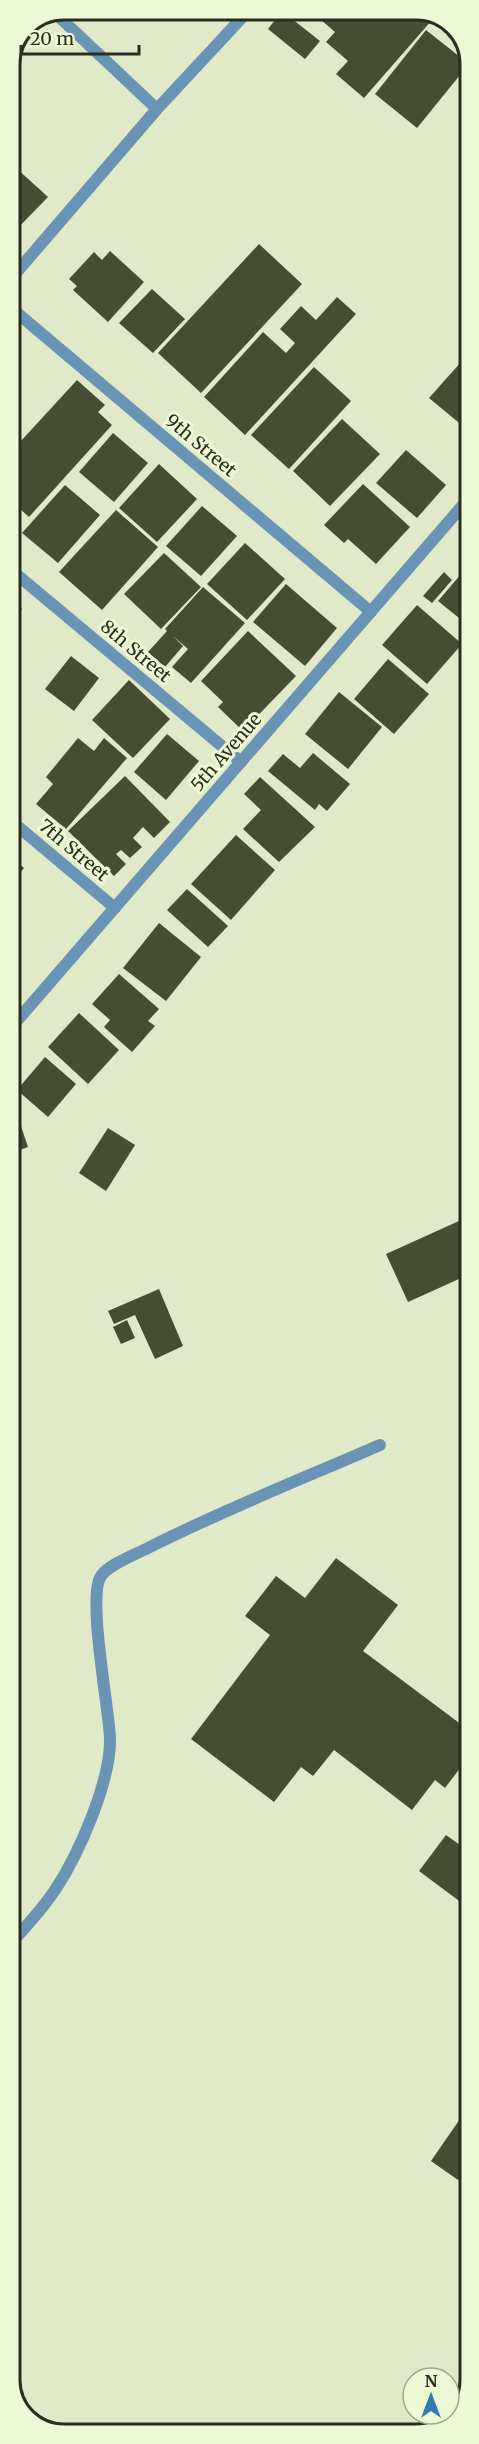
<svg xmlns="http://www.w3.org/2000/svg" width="479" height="2444" font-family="Merriweather,serif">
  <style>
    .building { fill: #464d31 }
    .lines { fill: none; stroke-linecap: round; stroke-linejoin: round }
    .service { stroke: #6994b6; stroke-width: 12 }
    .minor { stroke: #6994b6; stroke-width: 12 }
    .labels { text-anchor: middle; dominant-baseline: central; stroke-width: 6; stroke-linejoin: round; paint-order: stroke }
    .street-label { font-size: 18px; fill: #2a2e21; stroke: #edf8d5 }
    .rim { fill: none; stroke: #2a2e21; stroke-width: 3 }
  </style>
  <rect width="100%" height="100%" fill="#e0eac8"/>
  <g class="building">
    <polygon points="315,9 403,9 409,15 413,9 420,9 432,20 364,98 336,74 348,61 326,42 335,32 313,13"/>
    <polygon points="282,11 320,41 305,59 268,29"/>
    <polygon points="426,30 469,64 417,128 375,94"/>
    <polygon points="14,166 48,197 13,233 9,230 9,171"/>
    <polygon points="259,244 302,284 201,393 158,353"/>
    <polygon points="110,251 144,282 108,322 73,290 77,286 69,279 94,252 102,260"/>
    <polygon points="152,289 185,319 153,353 119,323"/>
    <polygon points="337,297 356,314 245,435 204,397 263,332 286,353 295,343 280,329 301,306 316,320"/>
    <polygon points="470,352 470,432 429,398"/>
    <polygon points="314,367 351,401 289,469 251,435"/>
    <polygon points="77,380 105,405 98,412 112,425 29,517 9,499 9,454"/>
    <polygon points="342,419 380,454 330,506 293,471"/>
    <polygon points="113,433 148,463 114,502 79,472"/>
    <polygon points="406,450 446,485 417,518 376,483"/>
    <polygon points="159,464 197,499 157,542 119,508"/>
    <polygon points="363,484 410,527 376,564 348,539 344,543 324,525"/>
    <polygon points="65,485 100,515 58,563 22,533"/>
    <polygon points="202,506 237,536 201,576 166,546"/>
    <polygon points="116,510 158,547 102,610 59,572"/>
    <polygon points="245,543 285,579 247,620 207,584"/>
    <polygon points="164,553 201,587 161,629 124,594"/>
    <polygon points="444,572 452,580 432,603 423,596"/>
    <polygon points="462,573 470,580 470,614 464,622 438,601"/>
    <polygon points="286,584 337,628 305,666 253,622"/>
    <polygon points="203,587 245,623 191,683 172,667 188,649 173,636 183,646 165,667 148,652 167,631 165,629"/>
    <polygon points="9,597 22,609 9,623"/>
    <polygon points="417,605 462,644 427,684 382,645"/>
    <polygon points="248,631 296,676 243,731 218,707 223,702 201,681"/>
    <polygon points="71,656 99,678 74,711 45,689"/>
    <polygon points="388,659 429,694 394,734 354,699"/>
    <polygon points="129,680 170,719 133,758 92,720"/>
    <polygon points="339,692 382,727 348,769 305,734"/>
    <polygon points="167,734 199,761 166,800 134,772"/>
    <polygon points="78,738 94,751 104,738 127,758 66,829 36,804 53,784 46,777"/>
    <polygon points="313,753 350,784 327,811 319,804 315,810 268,771 283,754 300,768"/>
    <polygon points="125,776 170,822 154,838 143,827 133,838 142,847 130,858 121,850 116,854 126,864 114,876 68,831"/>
    <polygon points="260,777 315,827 279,862 243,829 261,810 244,794"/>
    <polygon points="236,835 275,870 231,920 191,884"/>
    <polygon points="9,855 24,868 9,886"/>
    <polygon points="187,889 228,926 208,947 167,910"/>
    <polygon points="159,923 201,957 166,1001 123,968"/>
    <polygon points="119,974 159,1009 148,1021 155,1026 132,1052 104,1027 110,1020 92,1004"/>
    <polygon points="79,1013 119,1050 88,1084 48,1047"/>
    <polygon points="45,1057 76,1084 48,1117 17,1090"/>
    <polygon points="17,1114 28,1147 9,1154 9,1117"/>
    <polygon points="108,1128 135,1145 106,1191 79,1173"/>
    <polygon points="470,1216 470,1274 408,1302 386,1254"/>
    <polygon points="159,1289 183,1346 155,1359 135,1315 114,1324 108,1311"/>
    <polygon points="127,1320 135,1338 121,1344 113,1327"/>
    <polygon points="470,1396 470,1467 468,1467 463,1397"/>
    <polygon points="336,1558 398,1605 363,1651 470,1731 470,1755 445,1788 435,1780 412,1810 334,1750 313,1776 301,1767 274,1802 191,1739 270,1635 245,1616 276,1576 305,1598"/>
    <polygon points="446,1835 470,1852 470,1909 419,1871"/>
    <polygon points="462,2116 470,2121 470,2164 458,2180 431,2161"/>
  </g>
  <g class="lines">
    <path class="service" d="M9,1946C24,1928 42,1910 55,1890C79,1854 111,1781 110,1738C109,1709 87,1596 101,1576C108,1565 136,1554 148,1548C223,1510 302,1479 380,1445"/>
    <g class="minor">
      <polyline points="55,13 157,109"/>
      <polyline points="9,281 157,109 250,9"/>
      <polyline points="9,306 371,612"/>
      <polyline points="9,568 241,762"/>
      <polyline points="9,819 115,908"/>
      <polyline points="9,1030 470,497"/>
    </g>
  </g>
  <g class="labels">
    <g class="street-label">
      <text transform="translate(201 445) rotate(40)">9th Street</text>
      <text transform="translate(136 651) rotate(40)">8th Street</text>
      <text transform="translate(226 752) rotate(-49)">5th Avenue</text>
      <text transform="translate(74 850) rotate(40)">7th Street</text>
    </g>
  </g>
  <path d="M0 0H479V2444H0ZM64 20H416A44 44 0 0 1 460 64V2380A44 44 0 0 1 416 2424H64A44 44 0 0 1 20 2380V64A44 44 0 0 1 64 20Z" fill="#edf8d5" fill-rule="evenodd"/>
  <path class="rim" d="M64 20H416A44 44 0 0 1 460 64V2380A44 44 0 0 1 416 2424H64A44 44 0 0 1 20 2380V64A44 44 0 0 1 64 20Z"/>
  <g transform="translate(431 2396)"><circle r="28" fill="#edf8d5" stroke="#9fa78d" stroke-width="1.5"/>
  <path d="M0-4.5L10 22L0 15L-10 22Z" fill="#327aaf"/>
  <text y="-9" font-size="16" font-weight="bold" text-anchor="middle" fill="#2a2e21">N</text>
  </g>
  <path d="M21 45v9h118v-9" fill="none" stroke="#2a2e21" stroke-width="3"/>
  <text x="30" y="45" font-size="18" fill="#2a2e21" stroke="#edf8d5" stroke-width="4.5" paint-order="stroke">20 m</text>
</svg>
